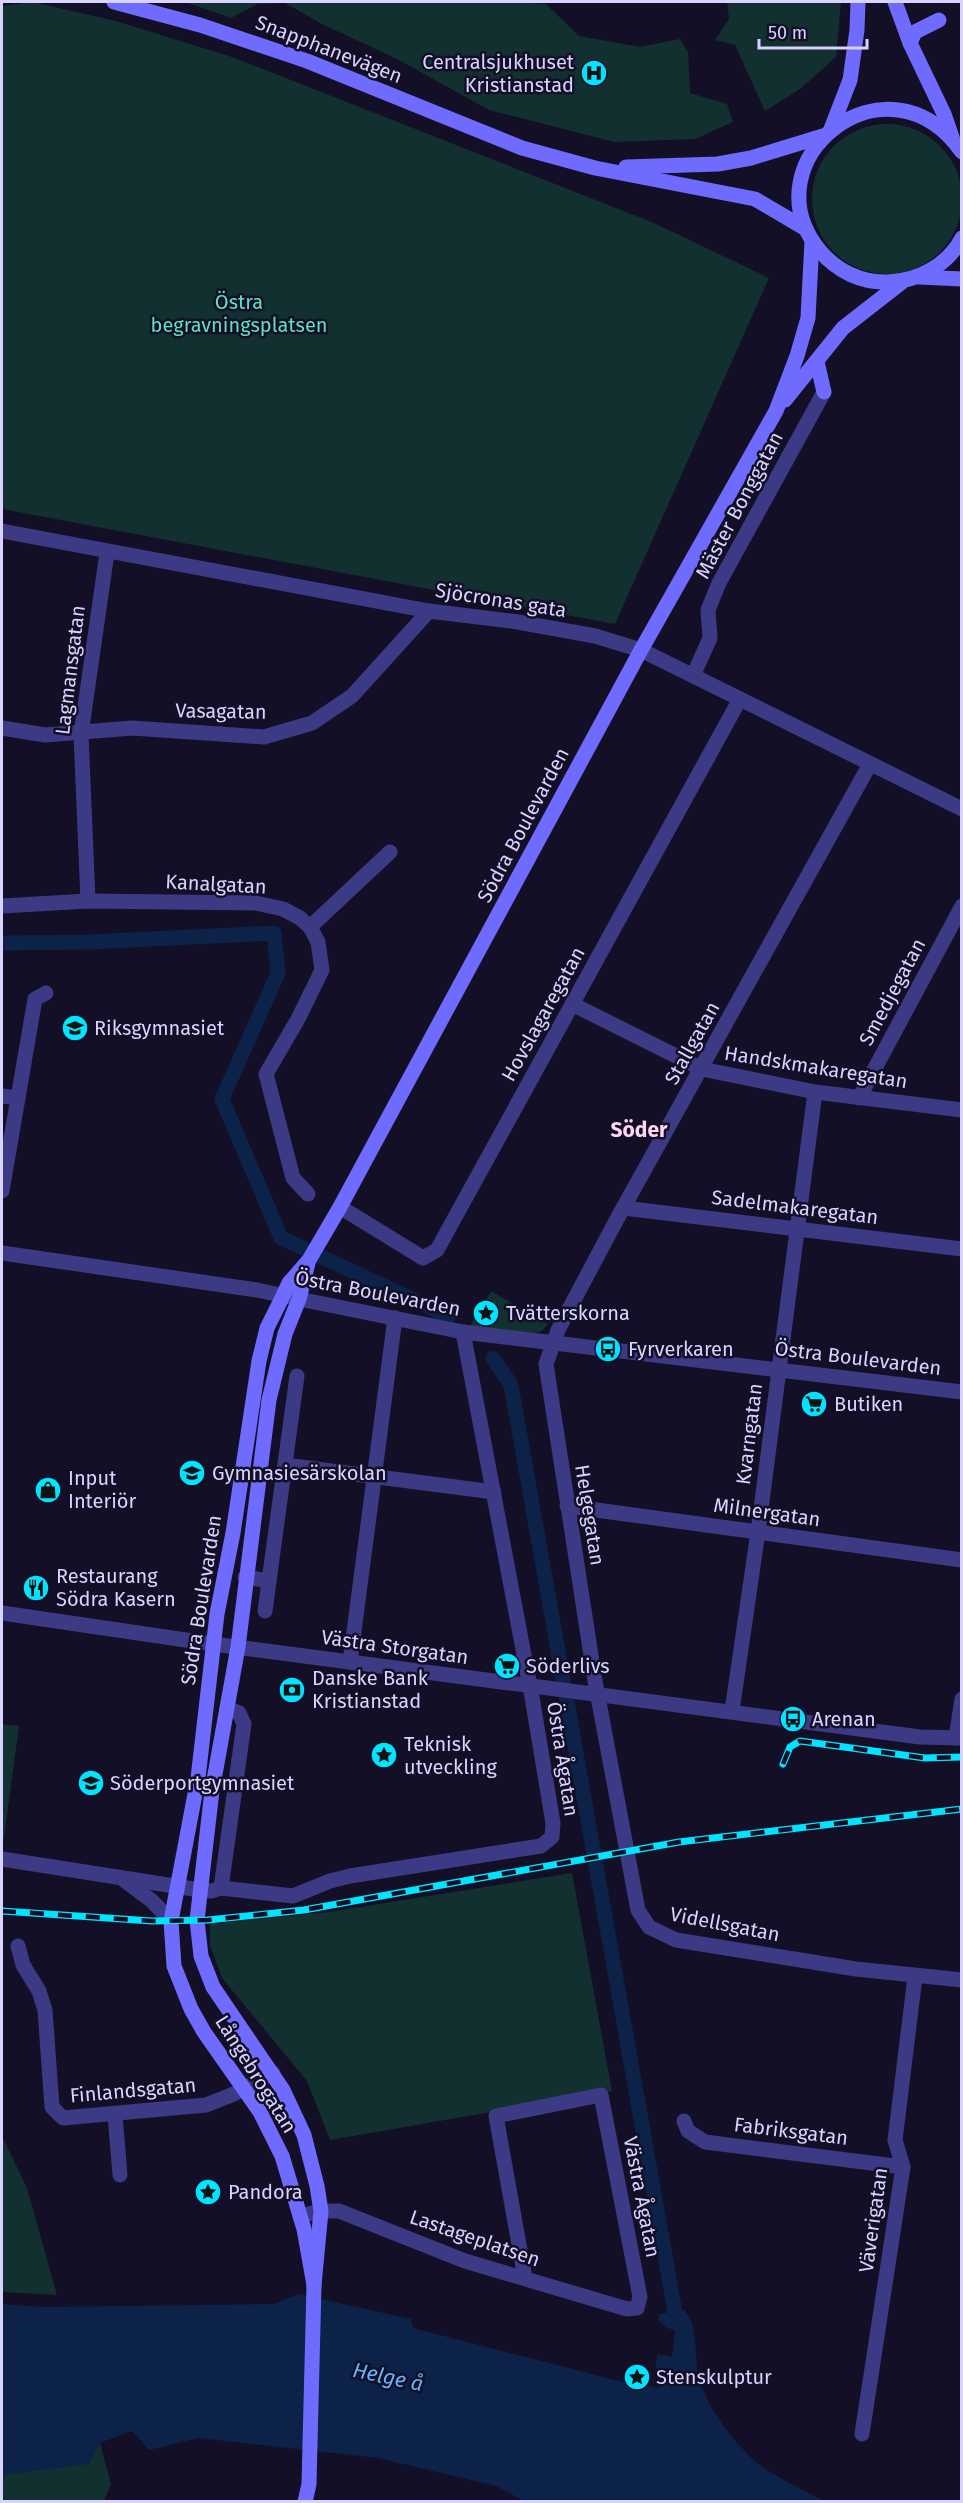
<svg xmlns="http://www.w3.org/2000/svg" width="963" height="2503" font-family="'Fira Sans',sans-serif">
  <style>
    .green { fill: #12302f }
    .water { fill: #0c2248 }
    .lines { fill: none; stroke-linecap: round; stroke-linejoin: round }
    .canal { stroke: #0c2248; stroke-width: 15 }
    .minor { stroke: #3d3a85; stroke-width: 15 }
    .tertiary { stroke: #3d3a85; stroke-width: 15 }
    .secondary { stroke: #6f6bff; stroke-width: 15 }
    .rail-casing { stroke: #00e5ff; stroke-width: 7 }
    .rail { stroke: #130f26; stroke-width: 4.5; stroke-dasharray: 14; stroke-linecap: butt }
    .labels { text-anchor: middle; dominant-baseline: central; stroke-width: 5; stroke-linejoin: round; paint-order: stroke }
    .street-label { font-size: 20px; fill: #d9d4ff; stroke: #130f26 }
    .poi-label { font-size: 20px; fill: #d9d4ff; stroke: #130f26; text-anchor: start }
    .park-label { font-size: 20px; fill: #5fe0c0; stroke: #130f26 }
    .neighbourhood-label { font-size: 21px; font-weight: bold; fill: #ffd6f0; stroke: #130f26 }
    .water-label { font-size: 21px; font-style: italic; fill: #62b6ff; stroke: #130f26 }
  </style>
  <rect width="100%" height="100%" fill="#130f26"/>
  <g class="green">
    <polygon points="33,2 116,21 235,58 654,223 769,278 615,624 2,509 2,6"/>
    <polygon points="185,2 517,2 546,4 579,36 640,47 680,39 688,52 690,93 727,104 733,122 695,139 614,142 489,110 399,60 322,24 285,3 258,4 231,18"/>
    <polygon points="727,2 841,2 836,57 800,89 765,111 735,45 715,40 729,19"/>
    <circle cx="887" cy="199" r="75"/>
    <polygon points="491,1291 548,1324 542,1331 531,1334 470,1326"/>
    <polygon points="2,1724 19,1726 2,1852"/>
    <polygon points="572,1873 612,2091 330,2140 307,2081 222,1978 210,1945 210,1924 329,1912"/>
    <polygon points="2,2136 27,2188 57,2295 2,2292"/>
    <polygon points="100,2443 111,2484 104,2501 2,2501 2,2448 88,2464"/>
  </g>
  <path class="water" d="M298,2294L411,2319L413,2328L631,2384L633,2382L657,2388L665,2384L655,2366L658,2354L672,2357L675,2330L667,2328L658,2321L659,2314L684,2310C700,2326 693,2357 699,2377C707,2408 732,2440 755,2461C771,2475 804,2490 823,2501H524L496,2486L378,2458L198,2438L149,2450L132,2431L100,2443L88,2464L2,2475V2304L42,2307L274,2304Z"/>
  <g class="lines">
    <g class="canal">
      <polyline points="2,943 90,942 274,933 278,973 222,1099 281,1238 431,1308 448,1318"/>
      <polyline points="493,1358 511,1385 675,2312"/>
    </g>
    <g class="minor">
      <polyline points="2,531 429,611 518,622 595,636 641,650 962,809"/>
      <polyline points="693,676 710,638 708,610 719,583 824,392"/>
      <polyline points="2,728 45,735 132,728 264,737 312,723 352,696 429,611"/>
      <polyline points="870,764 617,1219 558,1330 546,1364 595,1681 638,1910 649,1927 676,1940 856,1969 962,1980"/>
      <polyline points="88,901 81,734 107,553"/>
      <polyline points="2,906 88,901 256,903 283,909 300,918 310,927 318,942 322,970 298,1019 266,1074 293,1178 308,1194"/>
      <polyline points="310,927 390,852"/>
      <polyline points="572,1004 702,1069 815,1092 962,1110"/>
      <polyline points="2,1096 18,1098"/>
      <polyline points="859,1098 962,906"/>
      <polyline points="2,1191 35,999 46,993"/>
      <polyline points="340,1207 423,1258 437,1250 740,699"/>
      <polyline points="624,1208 962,1249"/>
      <polyline points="299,1299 463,1332 962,1392"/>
      <polyline points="285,1465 494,1492"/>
      <polyline points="567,1506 962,1560"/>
      <polyline points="245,1577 269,1581 297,1376"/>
      <polyline points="265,1611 269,1581"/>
      <polyline points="2,1613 213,1644"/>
      <polyline points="350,1662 395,1318"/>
      <polyline points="732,1711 758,1532 815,1092"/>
      <polyline points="956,1738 962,1699"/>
      <polyline points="221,1888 244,1724 239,1713 227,1708"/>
      <polyline points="200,1890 212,1891 221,1888 293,1896 330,1881 350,1876 541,1846 552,1837 553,1823 532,1697 463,1332"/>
      <polyline points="18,1946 23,1965 39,1991 45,2010 52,2107 63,2118 206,2105 234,2094 273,2073"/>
      <polyline points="115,2115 120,2175"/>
      <polyline points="684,2121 688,2131 705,2142 903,2167"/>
      <polyline points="300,2216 321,2211 339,2211 465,2261 627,2309 637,2308 640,2297 601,2095 496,2116 525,2278"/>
      <polyline points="862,2434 903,2167 895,2140 915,1977"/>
    </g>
    <g class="tertiary">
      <polyline points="2,1253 257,1290 295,1298"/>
      <polyline points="213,1644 920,1737 962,1738"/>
      <polyline points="2,1859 200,1890"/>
      <polyline points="124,1880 152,1901 171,1921"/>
    </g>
    <g class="secondary">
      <polyline points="114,2 200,25 307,61 522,148 595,168 755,199 806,229"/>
      <polyline points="895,2 910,43 944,114 952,137"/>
      <polyline points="910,43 915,32 939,20"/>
      <polyline points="831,129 850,80 857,30 858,2"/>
      <path d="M962,152C888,46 745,160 820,251C837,271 861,283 888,282C918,281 947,266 962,238"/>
      <polyline points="626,167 718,164 751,158 823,136"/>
      <polyline points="919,277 962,279"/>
      <polyline points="817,362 824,392"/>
      <polyline points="785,400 843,328 902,282"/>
      <polyline points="314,2285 304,2229 282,2156 260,2112 204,2032 191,2009 174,1966 171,1921 198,1778 217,1614 233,1533 259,1361 267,1328 283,1296 289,1283 309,1260 340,1207 641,650 776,411 797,356 808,318 812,241"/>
      <polyline points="305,2502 309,2484 314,2285 321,2211 317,2186 304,2135 283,2090 213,1987 201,1956 197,1920 212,1791 238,1647 269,1400 285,1334 299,1299 308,1263"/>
    </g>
    <defs>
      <g id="rail">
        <polyline points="783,1764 790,1747 800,1741 925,1758 962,1757"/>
        <polyline points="2,1911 152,1921 208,1920 304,1910 679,1842 962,1809"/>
      </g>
    </defs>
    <use href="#rail" class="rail-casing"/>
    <use href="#rail" class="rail"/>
  </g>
  <defs>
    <symbol id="hospital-disc" viewBox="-11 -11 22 22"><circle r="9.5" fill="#00e5ff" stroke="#130f26"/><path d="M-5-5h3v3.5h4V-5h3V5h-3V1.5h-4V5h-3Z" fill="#111"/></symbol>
    <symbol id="school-disc" viewBox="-11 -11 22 22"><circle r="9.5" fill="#00e5ff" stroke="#130f26"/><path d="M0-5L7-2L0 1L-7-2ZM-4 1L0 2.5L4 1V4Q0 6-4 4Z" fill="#111"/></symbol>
    <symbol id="sight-disc" viewBox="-11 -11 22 22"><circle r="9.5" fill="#00e5ff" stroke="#130f26"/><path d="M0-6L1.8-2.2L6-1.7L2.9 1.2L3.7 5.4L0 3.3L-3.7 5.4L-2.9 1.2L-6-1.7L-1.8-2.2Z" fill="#111"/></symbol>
    <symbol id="bus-disc" viewBox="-11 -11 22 22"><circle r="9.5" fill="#00e5ff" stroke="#130f26"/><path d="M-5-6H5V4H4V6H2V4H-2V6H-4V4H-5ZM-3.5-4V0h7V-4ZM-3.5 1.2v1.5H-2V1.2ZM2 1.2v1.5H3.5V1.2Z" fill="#111"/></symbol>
    <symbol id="supermarket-disc" viewBox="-11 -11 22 22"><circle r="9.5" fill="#00e5ff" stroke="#130f26"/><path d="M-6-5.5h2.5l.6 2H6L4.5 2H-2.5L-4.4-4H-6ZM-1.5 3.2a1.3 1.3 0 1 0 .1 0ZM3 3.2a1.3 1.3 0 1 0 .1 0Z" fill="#111"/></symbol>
    <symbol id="shop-disc" viewBox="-11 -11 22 22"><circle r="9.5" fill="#00e5ff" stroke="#130f26"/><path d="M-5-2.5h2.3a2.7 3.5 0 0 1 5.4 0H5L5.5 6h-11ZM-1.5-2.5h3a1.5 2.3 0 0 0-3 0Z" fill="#111"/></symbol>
    <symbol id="restaurant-disc" viewBox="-11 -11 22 22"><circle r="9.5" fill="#00e5ff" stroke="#130f26"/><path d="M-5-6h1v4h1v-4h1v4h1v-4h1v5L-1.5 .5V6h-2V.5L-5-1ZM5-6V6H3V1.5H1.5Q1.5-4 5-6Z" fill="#111"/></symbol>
    <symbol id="bank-disc" viewBox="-11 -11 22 22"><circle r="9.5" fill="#00e5ff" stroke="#130f26"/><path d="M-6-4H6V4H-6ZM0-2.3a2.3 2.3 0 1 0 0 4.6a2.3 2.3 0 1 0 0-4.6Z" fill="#111"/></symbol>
  </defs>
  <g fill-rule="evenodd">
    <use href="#hospital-disc" x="579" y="58" width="30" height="30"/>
    <use href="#school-disc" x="60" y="1013" width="30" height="30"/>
    <use href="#sight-disc" x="471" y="1298" width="30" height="30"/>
    <use href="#bus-disc" x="593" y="1334" width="30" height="30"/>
    <use href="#supermarket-disc" x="799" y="1389" width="30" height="30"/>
    <use href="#school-disc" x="177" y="1458" width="30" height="30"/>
    <use href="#shop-disc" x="33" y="1475" width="30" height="30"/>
    <use href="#restaurant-disc" x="21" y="1573" width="30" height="30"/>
    <use href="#supermarket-disc" x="492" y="1651" width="30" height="30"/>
    <use href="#bank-disc" x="277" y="1675" width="30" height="30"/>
    <use href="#bus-disc" x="778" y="1704" width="30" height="30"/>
    <use href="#sight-disc" x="369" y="1740" width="30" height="30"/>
    <use href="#school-disc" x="76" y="1768" width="30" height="30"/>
    <use href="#sight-disc" x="193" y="2177" width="30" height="30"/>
    <use href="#sight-disc" x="622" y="2362" width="30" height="30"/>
  </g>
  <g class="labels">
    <g class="street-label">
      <text transform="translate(329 49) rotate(21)">Snapphanevägen</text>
      <text transform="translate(739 505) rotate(-62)">Mäster Bonggatan</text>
      <text transform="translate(501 600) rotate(9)">Sjöcronas gata</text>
      <text transform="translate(70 670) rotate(-83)">Lagmansgatan</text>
      <text transform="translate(221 711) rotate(1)">Vasagatan</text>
      <text transform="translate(523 825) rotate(-62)">Södra Boulevarden</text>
      <text transform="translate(216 884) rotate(3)">Kanalgatan</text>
      <text transform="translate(892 992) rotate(-62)">Smedjegatan</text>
      <text transform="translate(543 1014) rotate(-61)">Hovslagaregatan</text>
      <text transform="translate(692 1043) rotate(-61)">Stallgatan</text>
      <text transform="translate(816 1067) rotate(9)">Handskmakaregatan</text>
      <text transform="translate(795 1207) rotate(7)">Sadelmakaregatan</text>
      <text transform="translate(378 1293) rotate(11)">Östra Boulevarden</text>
      <text transform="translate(858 1358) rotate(7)">Östra Boulevarden</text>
      <text transform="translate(749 1434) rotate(-83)">Kvarngatan</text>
      <text transform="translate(767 1512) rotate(8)">Milnergatan</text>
      <text transform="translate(590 1515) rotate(81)">Helgegatan</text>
      <text transform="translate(201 1600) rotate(-81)">Södra Boulevarden</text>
      <text transform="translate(395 1647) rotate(8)">Västra Storgatan</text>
      <text transform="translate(563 1759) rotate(81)">Östra Ågatan</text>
      <text transform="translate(725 1924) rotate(11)">Videllsgatan</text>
      <text transform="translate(256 2074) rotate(58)">Långebrogatan</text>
      <text transform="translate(133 2090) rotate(-5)">Finlandsgatan</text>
      <text transform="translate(791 2131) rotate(7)">Fabriksgatan</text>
      <text transform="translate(642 2197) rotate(79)">Västra Ågatan</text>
      <text transform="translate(873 2220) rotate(-82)">Väverigatan</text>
      <text transform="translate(475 2238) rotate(19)">Lastageplatsen</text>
    </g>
    <g class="poi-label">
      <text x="574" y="62" text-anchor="end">Centralsjukhuset<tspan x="574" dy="23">Kristianstad</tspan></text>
      <text x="94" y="1028">Riksgymnasiet</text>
      <text x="506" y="1313">Tvätterskorna</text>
      <text x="628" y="1349">Fyrverkaren</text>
      <text x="834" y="1404">Butiken</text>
      <text x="212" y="1473">Gymnasiesärskolan</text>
      <text x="68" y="1478">Input<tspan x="68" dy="23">Interiör</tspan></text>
      <text x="56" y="1576">Restaurang<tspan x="56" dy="23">Södra Kasern</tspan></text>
      <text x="526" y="1666">Söderlivs</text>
      <text x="312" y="1678">Danske Bank<tspan x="312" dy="23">Kristianstad</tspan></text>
      <text x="812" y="1719">Arenan</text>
      <text x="404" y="1744">Teknisk<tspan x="404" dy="23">utveckling</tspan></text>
      <text x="110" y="1783">Söderportgymnasiet</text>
      <text x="228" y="2192">Pandora</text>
      <text x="656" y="2377">Stenskulptur</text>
    </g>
    <g class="park-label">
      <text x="239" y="302">Östra<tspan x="239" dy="23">begravningsplatsen</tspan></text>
    </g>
    <g class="neighbourhood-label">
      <text x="639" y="1130">Söder</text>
    </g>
    <g class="water-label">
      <text transform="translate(388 2377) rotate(12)">Helge å</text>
    </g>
  </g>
  <rect width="963" height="2503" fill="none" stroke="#d9d4ff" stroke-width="6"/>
  <path d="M759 39v9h108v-9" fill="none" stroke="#d9d4ff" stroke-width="3"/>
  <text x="768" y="39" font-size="18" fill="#d9d4ff" stroke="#130f26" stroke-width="4.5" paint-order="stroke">50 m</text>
</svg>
